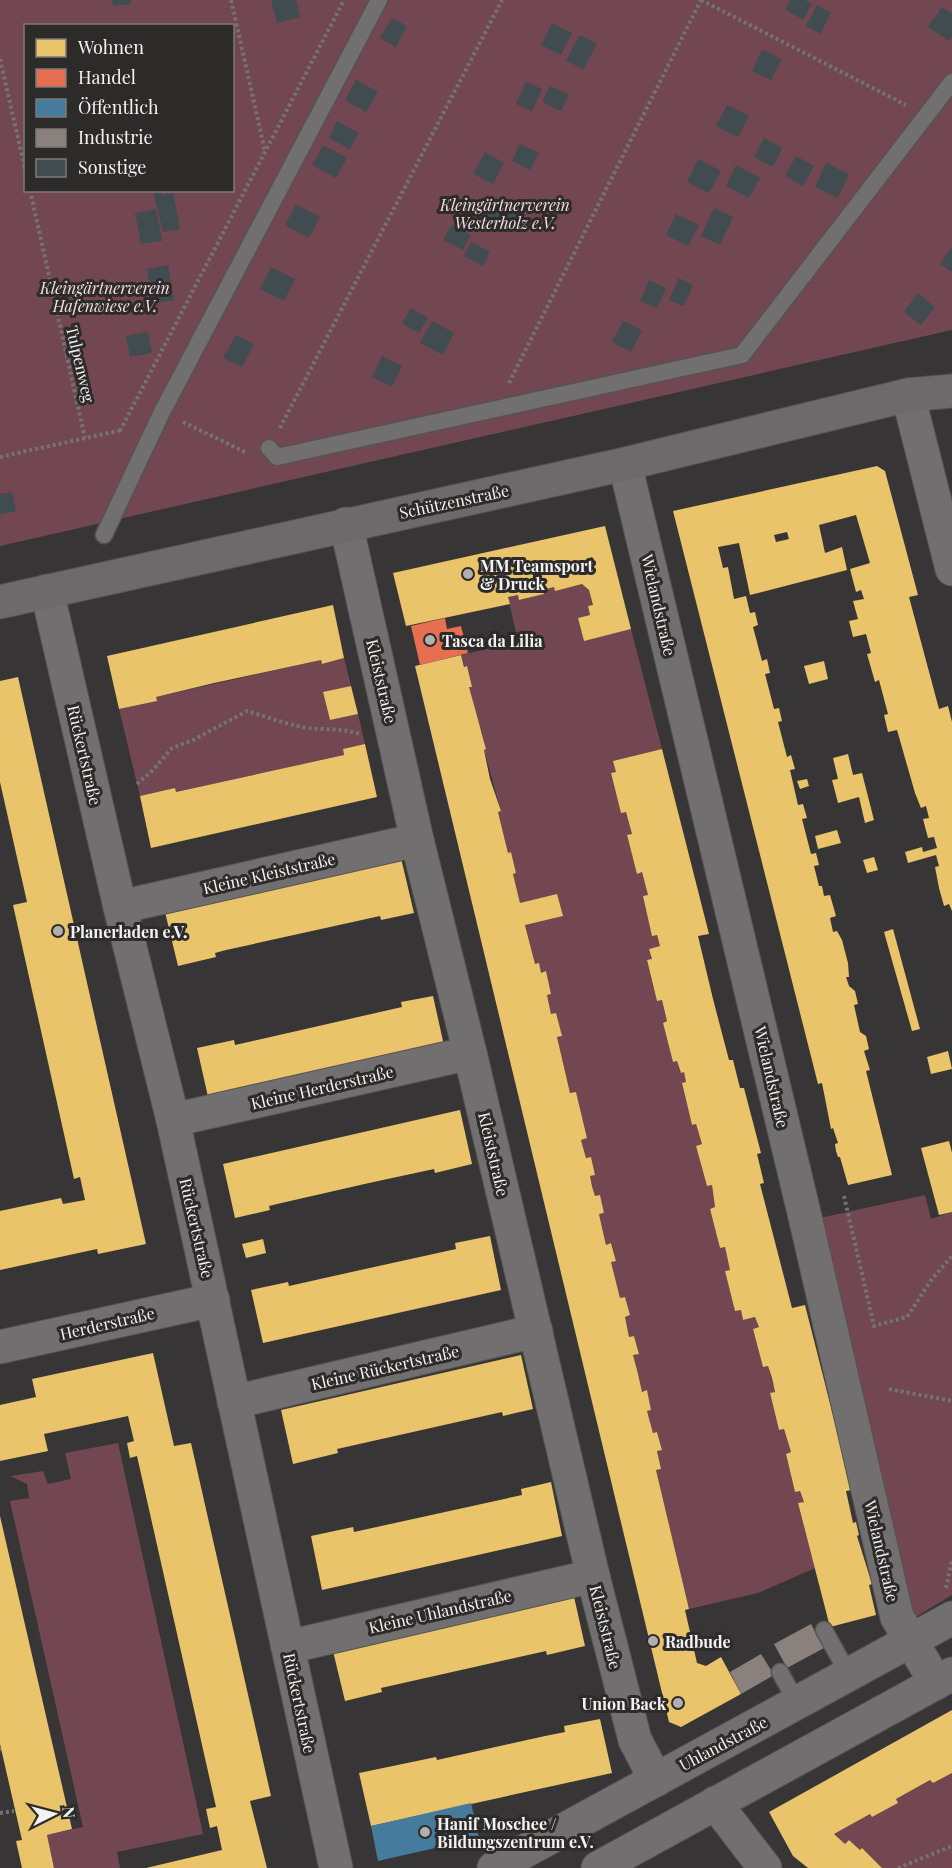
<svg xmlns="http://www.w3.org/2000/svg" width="952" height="1868" font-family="'Playfair Display',serif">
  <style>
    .green { fill: #724752; fill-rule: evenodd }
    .homes { fill: #e9c46a; fill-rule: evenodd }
    .shops { fill: #e76f51 }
    .public { fill: #457b9d }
    .industry { fill: #8a817c }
    .building { fill: #404c4f }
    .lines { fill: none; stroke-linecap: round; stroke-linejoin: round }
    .lane-casing { stroke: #565354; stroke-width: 19 }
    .street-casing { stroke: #565354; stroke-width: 35 }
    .secondary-casing { stroke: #565354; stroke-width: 35 }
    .path { stroke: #747273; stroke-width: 4; stroke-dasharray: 3 3; stroke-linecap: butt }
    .lane { stroke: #716f70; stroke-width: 16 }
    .street { stroke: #716f70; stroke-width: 33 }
    .secondary { stroke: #6e6a6b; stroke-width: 33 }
    .poi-dot { fill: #b2afb0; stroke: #2d2a2a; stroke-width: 2 }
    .labels { text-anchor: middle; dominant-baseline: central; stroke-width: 6; stroke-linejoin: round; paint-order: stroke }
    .park-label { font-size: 16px; font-style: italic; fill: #f5dce1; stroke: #2d2a2a }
    .street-label { font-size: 16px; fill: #f4f1f2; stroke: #2d2a2a }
    .poi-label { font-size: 16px; font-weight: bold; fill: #f4f1f2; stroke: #2d2a2a; text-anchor: start }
  </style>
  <rect width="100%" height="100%" fill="#373536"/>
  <g class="green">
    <path d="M0,0H952V330L0,546ZM26,26H232V190H26Z"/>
    <polygon points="582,584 589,590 593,605 588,607 590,615 578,618 584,640 631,629 662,749 614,761 616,772 611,774 621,812 626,812 632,834 627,836 637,873 642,872 648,895 644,896 660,946 649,949 652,959 647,961 657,1001 662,1000 667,1021 663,1023 673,1062 677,1061 680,1072 684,1072 686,1082 682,1084 692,1125 696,1124 702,1144 696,1146 707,1186 712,1185 715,1207 710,1209 720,1248 725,1247 730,1270 725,1271 735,1311 741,1310 743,1320 755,1317 759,1327 753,1329 763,1367 768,1366 775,1392 770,1394 779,1430 784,1429 791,1452 786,1454 795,1492 800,1491 804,1502 798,1504 815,1568 758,1593 689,1609 656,1470 661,1469 657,1451 662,1449 657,1432 653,1433 647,1411 651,1410 647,1391 642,1392 633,1355 639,1353 634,1336 629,1337 625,1317 630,1315 625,1297 620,1298 611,1262 616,1260 612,1244 606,1245 599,1214 604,1213 600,1195 595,1196 590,1176 595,1175 591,1157 586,1158 581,1140 587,1138 576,1092 570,1093 557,1037 561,1036 551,1014 547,995 551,994 546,972 541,973 535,964 513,874 516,873 511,852 508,853 498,812 501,811 484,750 486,748 481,728 479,729 469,687 471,687 461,655 518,642 508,597 518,595 520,600 544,594 543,590 554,587 555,590"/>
    <polygon points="344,658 351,686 323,693 330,720 358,714 365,744 343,749 344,755 176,792 175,788 140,796 119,709 156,701 156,697 321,660 322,664"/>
    <polygon points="925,1195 931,1219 952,1212 952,1595 904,1624 806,1221"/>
    <polygon points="118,1443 203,1834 117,1852 120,1868 54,1868 47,1835 83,1827 10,1501 29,1498 27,1484 10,1476 43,1471 48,1484 71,1479 65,1453"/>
    <polygon points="952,1773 952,1868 882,1868 862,1848 860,1850 849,1840 845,1844 834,1834 870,1814 872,1817 898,1803 896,1799 930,1780 933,1783"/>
  </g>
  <g class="homes">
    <path d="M877,466L885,471L918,595L909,597L939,709L948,706L952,722V911L949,904L944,906L939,888L935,867L939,866L936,855L908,863L905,852L922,847L923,852L937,848L934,837L928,838L923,819L929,818L926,806L921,808L915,793L897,730L888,732L884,715L888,714L879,680L875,682L867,654L871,653L866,634L853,637L849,621L858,619L853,601L864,599L861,590L856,592L850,569L870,563L856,515L819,525L825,553L842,547L847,570L750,595L739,543L718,547L723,568L728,567L734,599L746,596L750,613L755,612L758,625L753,627L762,661L767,659L770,673L765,674L774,709L779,708L782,721L778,722L787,757L791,755L795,769L790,770L798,805L803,804L807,818L802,819L811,854L816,853L819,865L814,866L819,886H822L824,896L830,895L836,916L830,918L833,932L837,931L842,940L848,963L849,977H846L849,986L855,991L858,1004L854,1005L860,1032L866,1036L869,1049L864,1051L870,1070L866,1071L892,1175L848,1185L840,1157H838L836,1151L835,1144L838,1143L833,1128L831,1129L822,1083L818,1084L673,511ZM787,532L789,539L776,542L774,535Z"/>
    <polygon points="605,526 631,629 584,641 578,618 590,615 588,606 593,605 589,590 582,584 555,591 554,587 543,590 544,594 519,600 518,595 508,597 510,604 406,626 393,573"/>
    <polygon points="333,605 344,658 322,664 321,660 214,683 156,697 157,701 119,709 107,656"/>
    <polygon points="461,655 464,667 467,666 472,687 469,687 486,749 484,750 490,779 501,811 498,812 508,853 511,852 516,873 513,874 520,903 557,894 563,916 525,925 535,964 539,963 541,973 546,971 551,994 547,995 551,1014 556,1013 562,1036 557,1037 570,1093 576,1092 587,1138 581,1140 586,1158 591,1157 595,1175 590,1176 592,1186 595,1196 600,1195 604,1213 599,1214 603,1232 606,1245 611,1243 616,1261 611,1262 620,1298 625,1297 630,1315 625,1317 629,1337 634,1336 639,1354 633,1355 638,1374 642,1392 647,1390 651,1410 647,1411 653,1433 657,1432 662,1450 657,1451 661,1469 656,1470 689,1609 685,1610 697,1663 706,1666 721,1657 741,1694 681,1727 669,1722 415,666"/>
    <polygon points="824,661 828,679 809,684 804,666"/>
    <polygon points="18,677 146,1244 98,1254 97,1249 0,1270 0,1211 61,1198 63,1204 85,1200 80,1177 74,1179 13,905 27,902 0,782 0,681"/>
    <polygon points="351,686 358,714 330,720 323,692"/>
    <polygon points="365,744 377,797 151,848 140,796 175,788 176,792 344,755 343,749"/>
    <polygon points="662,749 709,934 698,936 713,999 729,1060 733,1060 740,1088 744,1088 761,1153 757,1154 764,1183 760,1184 792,1308 805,1305 852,1490 846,1491 853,1523 856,1522 859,1535 857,1536 872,1584 869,1585 876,1615 830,1627 798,1503 804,1502 800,1491 795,1492 786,1454 791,1452 784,1429 779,1430 770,1393 775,1392 772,1378 768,1366 763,1367 753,1329 759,1327 755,1317 743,1320 741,1310 735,1311 725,1271 730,1270 725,1247 720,1248 710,1209 715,1207 712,1185 707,1186 696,1146 702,1144 696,1124 692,1125 682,1083 686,1082 684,1072 681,1073 677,1061 673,1062 663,1023 667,1021 662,1000 657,1001 647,960 652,959 649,949 660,946 657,935 652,936 643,896 648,895 642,872 637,874 627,835 632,834 626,812 621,813 611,773 616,772 613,761"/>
    <polygon points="848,754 853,775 862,773 874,820 865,823 859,797 838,803 832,780 838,779 833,758"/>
    <polygon points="807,779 809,786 800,789 797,781"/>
    <polygon points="837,830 841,843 818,849 815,836"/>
    <polygon points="874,857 878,870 867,873 863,860"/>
    <polygon points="401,858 414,913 381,920 380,916 226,950 215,953 216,957 178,966 165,912"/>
    <polygon points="893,929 920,1029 912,1031 884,932"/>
    <polygon points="433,996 445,1050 209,1101 197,1048 234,1040 235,1045 402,1007 401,1002"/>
    <polygon points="948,1051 952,1069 931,1074 927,1057"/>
    <polygon points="460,1110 472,1164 435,1173 434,1169 369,1183 277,1204 269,1206 270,1210 235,1218 223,1164"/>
    <polygon points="949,1141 952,1153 952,1212 939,1215 921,1148"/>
    <polygon points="490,1236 501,1290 263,1343 251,1290 288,1282 289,1286 347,1273 456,1249 455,1243"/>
    <polygon points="263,1239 266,1253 246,1258 242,1244"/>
    <polygon points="153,1353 174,1446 191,1443 264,1765 271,1796 250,1801 267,1868 146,1868 222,1850 217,1826 210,1828 206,1809 216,1807 137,1456 130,1458 127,1443 134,1441 128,1416 44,1434 48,1451 0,1461 0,1405 36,1397 32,1379"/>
    <polygon points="521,1355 533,1409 503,1416 502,1412 395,1436 337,1449 338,1453 293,1464 281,1410"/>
    <polygon points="551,1482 562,1536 322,1590 311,1536 353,1527 354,1532 522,1495 521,1489"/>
    <polygon points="0,1516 72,1829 47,1835 54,1868 22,1868 16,1841 22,1840 0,1744"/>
    <polygon points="573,1592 585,1646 547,1655 546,1651 381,1688 382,1692 345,1701 332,1647"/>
    <polygon points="952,1710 952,1773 933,1783 930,1780 896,1799 898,1803 872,1817 870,1814 834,1834 845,1844 849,1840 860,1850 862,1848 882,1868 808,1868 793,1856 769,1812"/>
    <polygon points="600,1719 612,1773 371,1826 359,1773 436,1757 437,1760 545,1736 565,1732 564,1726"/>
  </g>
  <polygon class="shops" points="445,618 447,629 461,626 468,653 420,665 411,626"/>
  <polygon class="public" points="471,1803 479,1838 378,1861 371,1826"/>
  <g class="industry">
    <polygon points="811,1624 824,1648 787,1668 774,1644"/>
    <polygon points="761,1654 774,1675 741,1694 730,1672"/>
  </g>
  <g class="building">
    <polygon points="112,0 131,0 131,4 113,6"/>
    <polygon points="271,0 296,0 300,17 277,23"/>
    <polygon points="790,0 805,0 812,4 803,20 785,9"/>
    <polygon points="817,5 831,13 820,34 806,26"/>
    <polygon points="942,7 952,14 952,36 949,41 928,27"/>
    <polygon points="392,18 407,26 396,47 380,38"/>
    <polygon points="552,23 572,33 561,55 541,45"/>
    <polygon points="580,35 597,44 583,70 566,60"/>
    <polygon points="762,49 782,59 771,80 752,71"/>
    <polygon points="356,80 378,92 366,112 345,100"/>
    <polygon points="526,82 542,89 532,111 516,104"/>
    <polygon points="550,86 569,95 561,111 542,102"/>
    <polygon points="727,105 749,116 738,137 716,126"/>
    <polygon points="337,121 359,133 350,149 329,138"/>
    <polygon points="764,138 782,148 773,167 754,157"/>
    <polygon points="520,144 539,153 530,170 512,161"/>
    <polygon points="323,145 347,158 336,178 312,165"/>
    <polygon points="485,152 504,163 493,184 473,174"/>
    <polygon points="796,156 814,166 803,186 785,176"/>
    <polygon points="698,159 721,171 709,193 687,182"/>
    <polygon points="826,163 849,174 838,198 815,187"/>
    <polygon points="736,165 760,178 749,198 726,186"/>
    <polygon points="153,190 162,190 162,195 173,193 180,229 163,232"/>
    <polygon points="496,197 519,209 508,230 485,218"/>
    <polygon points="296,204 320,217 309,238 285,225"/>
    <polygon points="714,208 733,217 720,245 701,236"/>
    <polygon points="156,209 162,241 141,244 135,213"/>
    <polygon points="676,214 699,225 688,246 666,235"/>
    <polygon points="452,225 471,235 463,250 443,240"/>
    <polygon points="471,242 490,252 483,266 464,256"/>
    <polygon points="952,247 952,272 940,264"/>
    <polygon points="168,265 174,300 153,304 147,269"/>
    <polygon points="271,267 295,279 284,301 260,289"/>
    <polygon points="679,278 693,285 684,306 669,300"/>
    <polygon points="649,280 666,288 657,308 640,301"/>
    <polygon points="918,293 935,307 921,325 904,312"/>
    <polygon points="411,308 428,318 419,333 402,323"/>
    <polygon points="432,321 454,333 443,355 420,343"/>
    <polygon points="623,321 642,330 631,352 612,342"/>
    <polygon points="148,332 152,353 130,357 126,336"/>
    <polygon points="236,335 254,344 242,367 223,358"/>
    <polygon points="382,356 402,366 392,387 372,377"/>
    <polygon points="12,492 16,511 0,514 0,494"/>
  </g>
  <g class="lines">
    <defs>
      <g id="lane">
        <polyline points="269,448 277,457 742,355 952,82"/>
        <polyline points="104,535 162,412 379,0"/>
        <polyline points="824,1630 849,1675"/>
        <polyline points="780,1672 797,1703"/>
      </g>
      <g id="street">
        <polyline points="908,395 952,569"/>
        <polyline points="625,464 806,1221 897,1617 936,1683"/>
        <polyline points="346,524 417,840 470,1053 593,1576 635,1740 656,1780"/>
        <polyline points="47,591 120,907 173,1120 336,1868"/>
        <polyline points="120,907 417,840"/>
        <polyline points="173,1120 470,1053"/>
        <polyline points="0,1347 213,1300"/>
        <polyline points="234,1402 536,1331"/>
        <polyline points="288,1647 593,1576"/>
        <polyline points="715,1803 765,1868"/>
        <polyline points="494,1868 952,1618"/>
        <polyline points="598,1868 952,1674"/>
      </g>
      <polyline id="secondary" points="0,602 625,464 908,395 952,391"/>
    </defs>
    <use href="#lane" class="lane-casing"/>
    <use href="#street" class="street-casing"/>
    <use href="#secondary" class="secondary-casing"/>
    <g class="path">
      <polyline points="231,0 265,151"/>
      <polyline points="701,0 906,105"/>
      <polyline points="0,59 26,173"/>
      <polyline points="30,190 85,438"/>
      <polyline points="509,383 701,0"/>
      <polyline points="183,422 247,453"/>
      <polyline points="280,428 502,0"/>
      <polyline points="120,431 344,0"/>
      <polyline points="0,457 122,430"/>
      <path d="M137,784L152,771L172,748L193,740L247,711C267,717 286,724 307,728C326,730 342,728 360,734"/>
      <polyline points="844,1196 874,1326 907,1317 932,1279 952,1256"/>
      <polyline points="889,1389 952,1401"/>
      <polyline points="946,1588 952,1560"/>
      <polyline points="0,1749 1,1749"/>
      <polyline points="0,1813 14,1811"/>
      <polyline points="898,1868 952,1846"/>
    </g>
    <use href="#lane" class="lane"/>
    <use href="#street" class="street"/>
    <use href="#secondary" class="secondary"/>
  </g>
  <g class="poi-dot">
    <circle cx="468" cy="574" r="6"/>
    <circle cx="430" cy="640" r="6"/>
    <circle cx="58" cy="931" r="6"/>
    <circle cx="653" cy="1641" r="6"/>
    <circle cx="678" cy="1703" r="6"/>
    <circle cx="425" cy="1832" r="6"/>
  </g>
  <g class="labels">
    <g class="park-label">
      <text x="505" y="204">Kleingärtnerverein<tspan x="505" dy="18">Westerholz e.V.</tspan></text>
      <text x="105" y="287">Kleingärtnerverein<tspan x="105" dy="18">Hafenwiese e.V.</tspan></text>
    </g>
    <g class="street-label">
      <text transform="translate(81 364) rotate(77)">Tulpenweg</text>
      <text transform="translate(454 501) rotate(-12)">Schützenstraße</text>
      <text transform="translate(659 605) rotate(77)">Wielandstraße</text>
      <text transform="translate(382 681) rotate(77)">Kleiststraße</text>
      <text transform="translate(85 755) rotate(77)">Rückertstraße</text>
      <text transform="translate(269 873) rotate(-13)">Kleine Kleiststraße</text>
      <text transform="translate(772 1077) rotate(77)">Wielandstraße</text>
      <text transform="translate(322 1087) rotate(-13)">Kleine Herderstraße</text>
      <text transform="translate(494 1154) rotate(77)">Kleiststraße</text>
      <text transform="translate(197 1228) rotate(77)">Rückertstraße</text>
      <text transform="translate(107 1323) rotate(-13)">Herderstraße</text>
      <text transform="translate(385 1367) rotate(-13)">Kleine Rückertstraße</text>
      <text transform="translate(882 1551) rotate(77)">Wielandstraße</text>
      <text transform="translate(440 1611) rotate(-13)">Kleine Uhlandstraße</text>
      <text transform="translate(606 1627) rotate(76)">Kleiststraße</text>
      <text transform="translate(300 1703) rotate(78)">Rückertstraße</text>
      <text transform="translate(723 1743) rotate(-28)">Uhlandstraße</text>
    </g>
    <g class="poi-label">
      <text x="480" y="565">MM Teamsport<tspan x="480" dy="18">&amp; Druck</tspan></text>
      <text x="442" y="640">Tasca da Lilia</text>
      <text x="70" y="931">Planerladen e.V.</text>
      <text x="665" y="1641">Radbude</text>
      <text x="666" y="1703" text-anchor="end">Union Back</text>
      <text x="437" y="1823">Hanif Moschee /<tspan x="437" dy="18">Bildungszentrum e.V.</tspan></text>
    </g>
  </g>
  <rect x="24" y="24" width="210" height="168" fill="#2d2a2a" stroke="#7d7a7a" stroke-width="1.5"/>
  <rect x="36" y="39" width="30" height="18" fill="#e9c46a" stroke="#7d7a7a" stroke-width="1.5"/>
  <text x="78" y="54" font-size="18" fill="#f4f1f2">Wohnen</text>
  <rect x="36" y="69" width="30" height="18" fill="#e76f51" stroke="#7d7a7a" stroke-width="1.5"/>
  <text x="78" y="84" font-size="18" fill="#f4f1f2">Handel</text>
  <rect x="36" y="99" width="30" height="18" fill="#457b9d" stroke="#7d7a7a" stroke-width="1.5"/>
  <text x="78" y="114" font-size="18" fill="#f4f1f2">Öffentlich</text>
  <rect x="36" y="129" width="30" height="18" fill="#8a817c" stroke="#7d7a7a" stroke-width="1.5"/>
  <text x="78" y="144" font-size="18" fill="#f4f1f2">Industrie</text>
  <rect x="36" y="159" width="30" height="18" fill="#404c4f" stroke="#7d7a7a" stroke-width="1.5"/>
  <text x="78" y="174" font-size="18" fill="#f4f1f2">Sonstige</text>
  <g transform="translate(54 1814) rotate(84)" stroke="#2d2a2a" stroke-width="4.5" paint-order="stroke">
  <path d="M0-4.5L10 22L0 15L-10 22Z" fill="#f4f1f2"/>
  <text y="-9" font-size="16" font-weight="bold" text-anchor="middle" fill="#f4f1f2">N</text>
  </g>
</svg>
